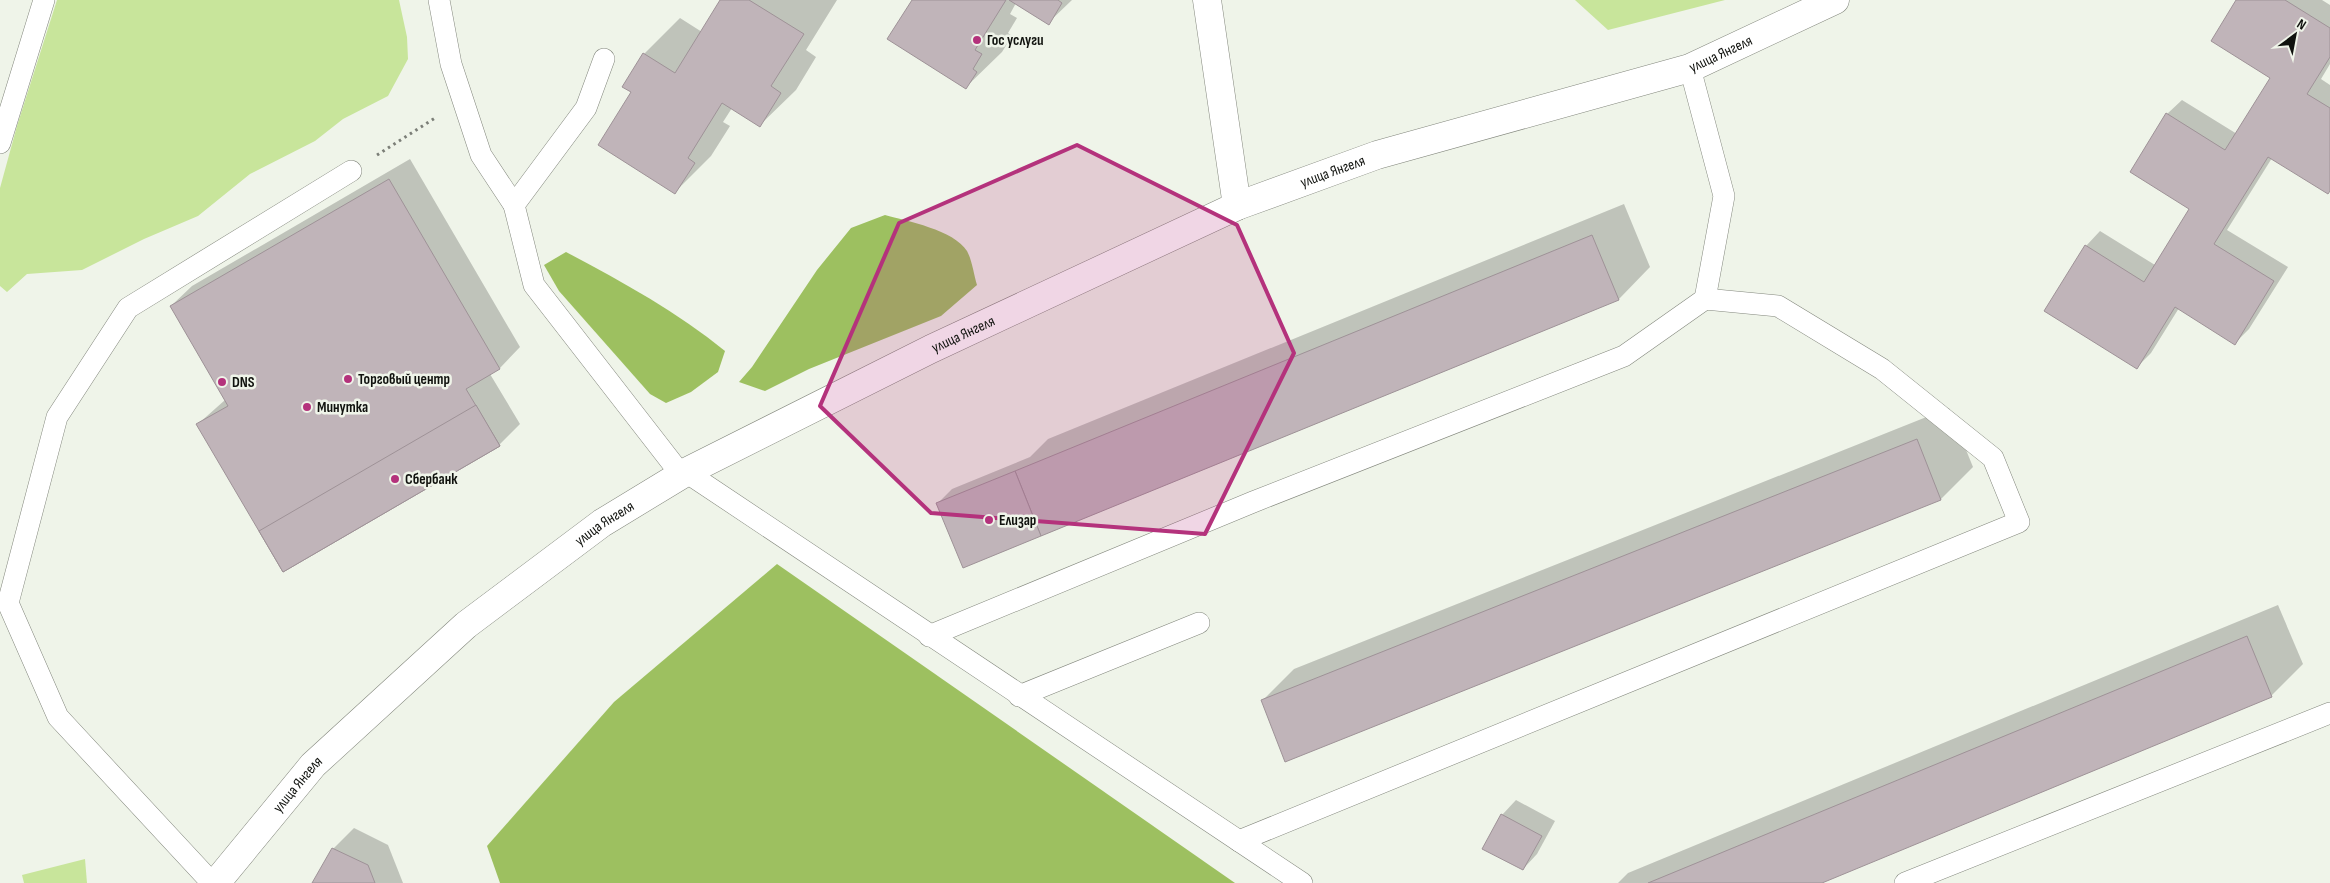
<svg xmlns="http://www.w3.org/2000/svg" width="2330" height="883" font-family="'Sofia Sans Condensed',sans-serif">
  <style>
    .green { fill: #c8e59b }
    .forest { fill: #9dc060 }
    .shadow { fill: #0003 }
    .building { fill: #c0b4b9; stroke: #9e9297 }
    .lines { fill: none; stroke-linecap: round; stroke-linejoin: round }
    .lane-casing { stroke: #83877d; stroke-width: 22 }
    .street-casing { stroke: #83877d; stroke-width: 29 }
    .secondary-casing { stroke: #83877d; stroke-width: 29 }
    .path { stroke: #7b7e77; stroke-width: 3; stroke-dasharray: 2.5 4; stroke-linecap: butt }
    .lane { stroke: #fff; stroke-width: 21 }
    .street { stroke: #fff; stroke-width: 28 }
    .secondary { stroke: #fff; stroke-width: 28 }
    .marked { fill: #b4327c; fill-opacity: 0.2; stroke: #b4327c; stroke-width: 4; stroke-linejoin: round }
    .poi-dot { fill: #b4327c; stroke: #eff4e9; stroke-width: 2 }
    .labels { text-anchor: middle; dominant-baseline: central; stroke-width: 5; stroke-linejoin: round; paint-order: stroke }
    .poi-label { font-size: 15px; font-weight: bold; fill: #10120e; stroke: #eff4e9; text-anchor: start }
    .street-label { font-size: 15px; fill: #10120e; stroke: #eff4e9 }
  </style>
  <rect width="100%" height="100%" fill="#eff4e9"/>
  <g class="green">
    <polygon points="57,0 399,0 407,37 408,59 388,96 343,119 315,141 250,174 198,216 144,239 82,270 27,274 7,292 0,286 0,188 17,126"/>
    <polygon points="1575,0 1725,0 1608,30"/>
    <polygon points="85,859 87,883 24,883 22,875"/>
  </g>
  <g class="forest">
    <path d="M885,215C907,221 954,230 967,251C972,260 974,275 977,285L941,316L809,369L765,391L739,382L752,367L817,270L851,228Z"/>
    <path d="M566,252C621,281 677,312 725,351L718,372L691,392L666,403L650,394L559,291L544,265Z"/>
    <polygon points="777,564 1235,883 500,883 487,846 614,702"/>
  </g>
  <g class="shadow">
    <polygon points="721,0 837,0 806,50 816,57 796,90 760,125 732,108 723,122 730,126 711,156 675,192 632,92 644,54 680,18 702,32"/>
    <polygon points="913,0 1072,0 1048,23 1016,3 1010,14 1017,18 1008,33 1012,36 1002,52 966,87"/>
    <polygon points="2238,0 2322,0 2330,5 2330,64 2321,79 2330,85 2330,190 2272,158 2227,230 2288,267 2249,329 2235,343 2179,308 2151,353 2137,367 2086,246 2100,231 2155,265 2191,208 2167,114 2182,100 2237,134 2272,77"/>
    <polygon points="410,159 520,347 500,368 490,374 520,424 499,445 198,424 225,400 171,306 192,286"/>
    <polygon points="1624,204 1650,267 1619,299 964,567 937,504 952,489 1030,457 1048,439"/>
    <polygon points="1949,408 1973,467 1941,499 1286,760 1262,701 1294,669"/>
    <polygon points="2278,605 2303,664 2271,696 1818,883 1618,883 1628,873"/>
    <polygon points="1516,800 1555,821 1537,854 1523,869 1502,815"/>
    <polygon points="354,828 388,845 403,883 314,883 333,849"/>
  </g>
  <g class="building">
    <polygon points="720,0 749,0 804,34 771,86 781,93 760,127 722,103 688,158 695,163 675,194 598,145 631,92 622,87 643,53 675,73"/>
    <polygon points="912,0 1006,0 975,50 982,54 973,69 977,72 966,89 887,39"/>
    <polygon points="1009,0 1058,0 1062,3 1049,25"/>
    <polygon points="2236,0 2285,0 2330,28 2330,57 2307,94 2330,108 2330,191 2328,194 2268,157 2214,244 2274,281 2235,345 2175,307 2137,369 2044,311 2085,245 2144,282 2189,209 2130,172 2166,113 2225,150 2270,78 2211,41"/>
    <polygon points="389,179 500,369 466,389 500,446 283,572 196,424 228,406 170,306"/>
    <polygon points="1592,235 1619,300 1041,536 1015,471"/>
    <polygon points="476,405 500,446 283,572 259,531"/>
    <polygon points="1917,439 1941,500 1285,762 1261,700"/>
    <polygon points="1015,471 1041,536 963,568 936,503"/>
    <polygon points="2247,636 2272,697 1822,883 1648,883"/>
    <polygon points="1501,814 1542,836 1523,870 1482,849"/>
    <polygon points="332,848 368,865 375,883 312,883"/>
  </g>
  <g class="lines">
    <defs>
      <g id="lane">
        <polyline points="439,0 451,64 481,155 514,205"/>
        <polyline points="604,59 586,108 514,205 534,285 676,468 686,472 1302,883"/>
        <polyline points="1690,68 1724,196 1705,299"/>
        <polyline points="0,143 44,0"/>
        <polyline points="929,636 1253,502 1624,356 1705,299 1778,306 1882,369 1993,458 2019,522 1239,841"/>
        <polyline points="1019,696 1199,623"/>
        <polyline points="212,883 58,717 8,603 57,417 128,308 351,171"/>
        <polyline points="1905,883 2330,713"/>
      </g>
      <polyline id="street" points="1207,0 1237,206"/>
      <g id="secondary">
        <path id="s1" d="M216,883L313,765L466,625L602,523L686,472L931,349L1237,206L1377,155L1690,68L1835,0"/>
      </g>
    </defs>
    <use href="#lane" class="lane-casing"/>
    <use href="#street" class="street-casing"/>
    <use href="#secondary" class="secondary-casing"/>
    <polyline class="path" points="377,155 435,118"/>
    <use href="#lane" class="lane"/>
    <use href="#street" class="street"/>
    <use href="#secondary" class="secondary"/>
  </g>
  <path class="marked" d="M1077,145L1237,225L1294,353L1205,534L931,513L820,406L899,223Z"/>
  <g class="poi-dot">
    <circle cx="977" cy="40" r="5"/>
    <circle cx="348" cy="379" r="5"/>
    <circle cx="222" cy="382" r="5"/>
    <circle cx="307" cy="407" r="5"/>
    <circle cx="395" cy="479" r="5"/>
    <circle cx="989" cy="520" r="5"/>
  </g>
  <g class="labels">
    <g class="poi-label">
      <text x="987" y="40">Гос услуги</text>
      <text x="358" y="379">Торговый центр</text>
      <text x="232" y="382">DNS</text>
      <text x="317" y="407">Минутка</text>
      <text x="405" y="479">Сбербанк</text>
      <text x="999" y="520">Елизар</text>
    </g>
    <g class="street-label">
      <text stroke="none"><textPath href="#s1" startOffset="1748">улица Янгеля</textPath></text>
      <text stroke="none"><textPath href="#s1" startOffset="1342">улица Янгеля</textPath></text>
      <text stroke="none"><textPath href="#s1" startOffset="938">улица Янгеля</textPath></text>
      <text stroke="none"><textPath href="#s1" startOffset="532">улица Янгеля</textPath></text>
      <text stroke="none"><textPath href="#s1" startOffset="128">улица Янгеля</textPath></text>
    </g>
  </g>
  <g transform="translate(2295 35) rotate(32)" stroke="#eff4e9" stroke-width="4" paint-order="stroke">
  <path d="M0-4L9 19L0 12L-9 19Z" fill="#10120e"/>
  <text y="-8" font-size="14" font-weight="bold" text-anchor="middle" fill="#10120e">N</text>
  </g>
</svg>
